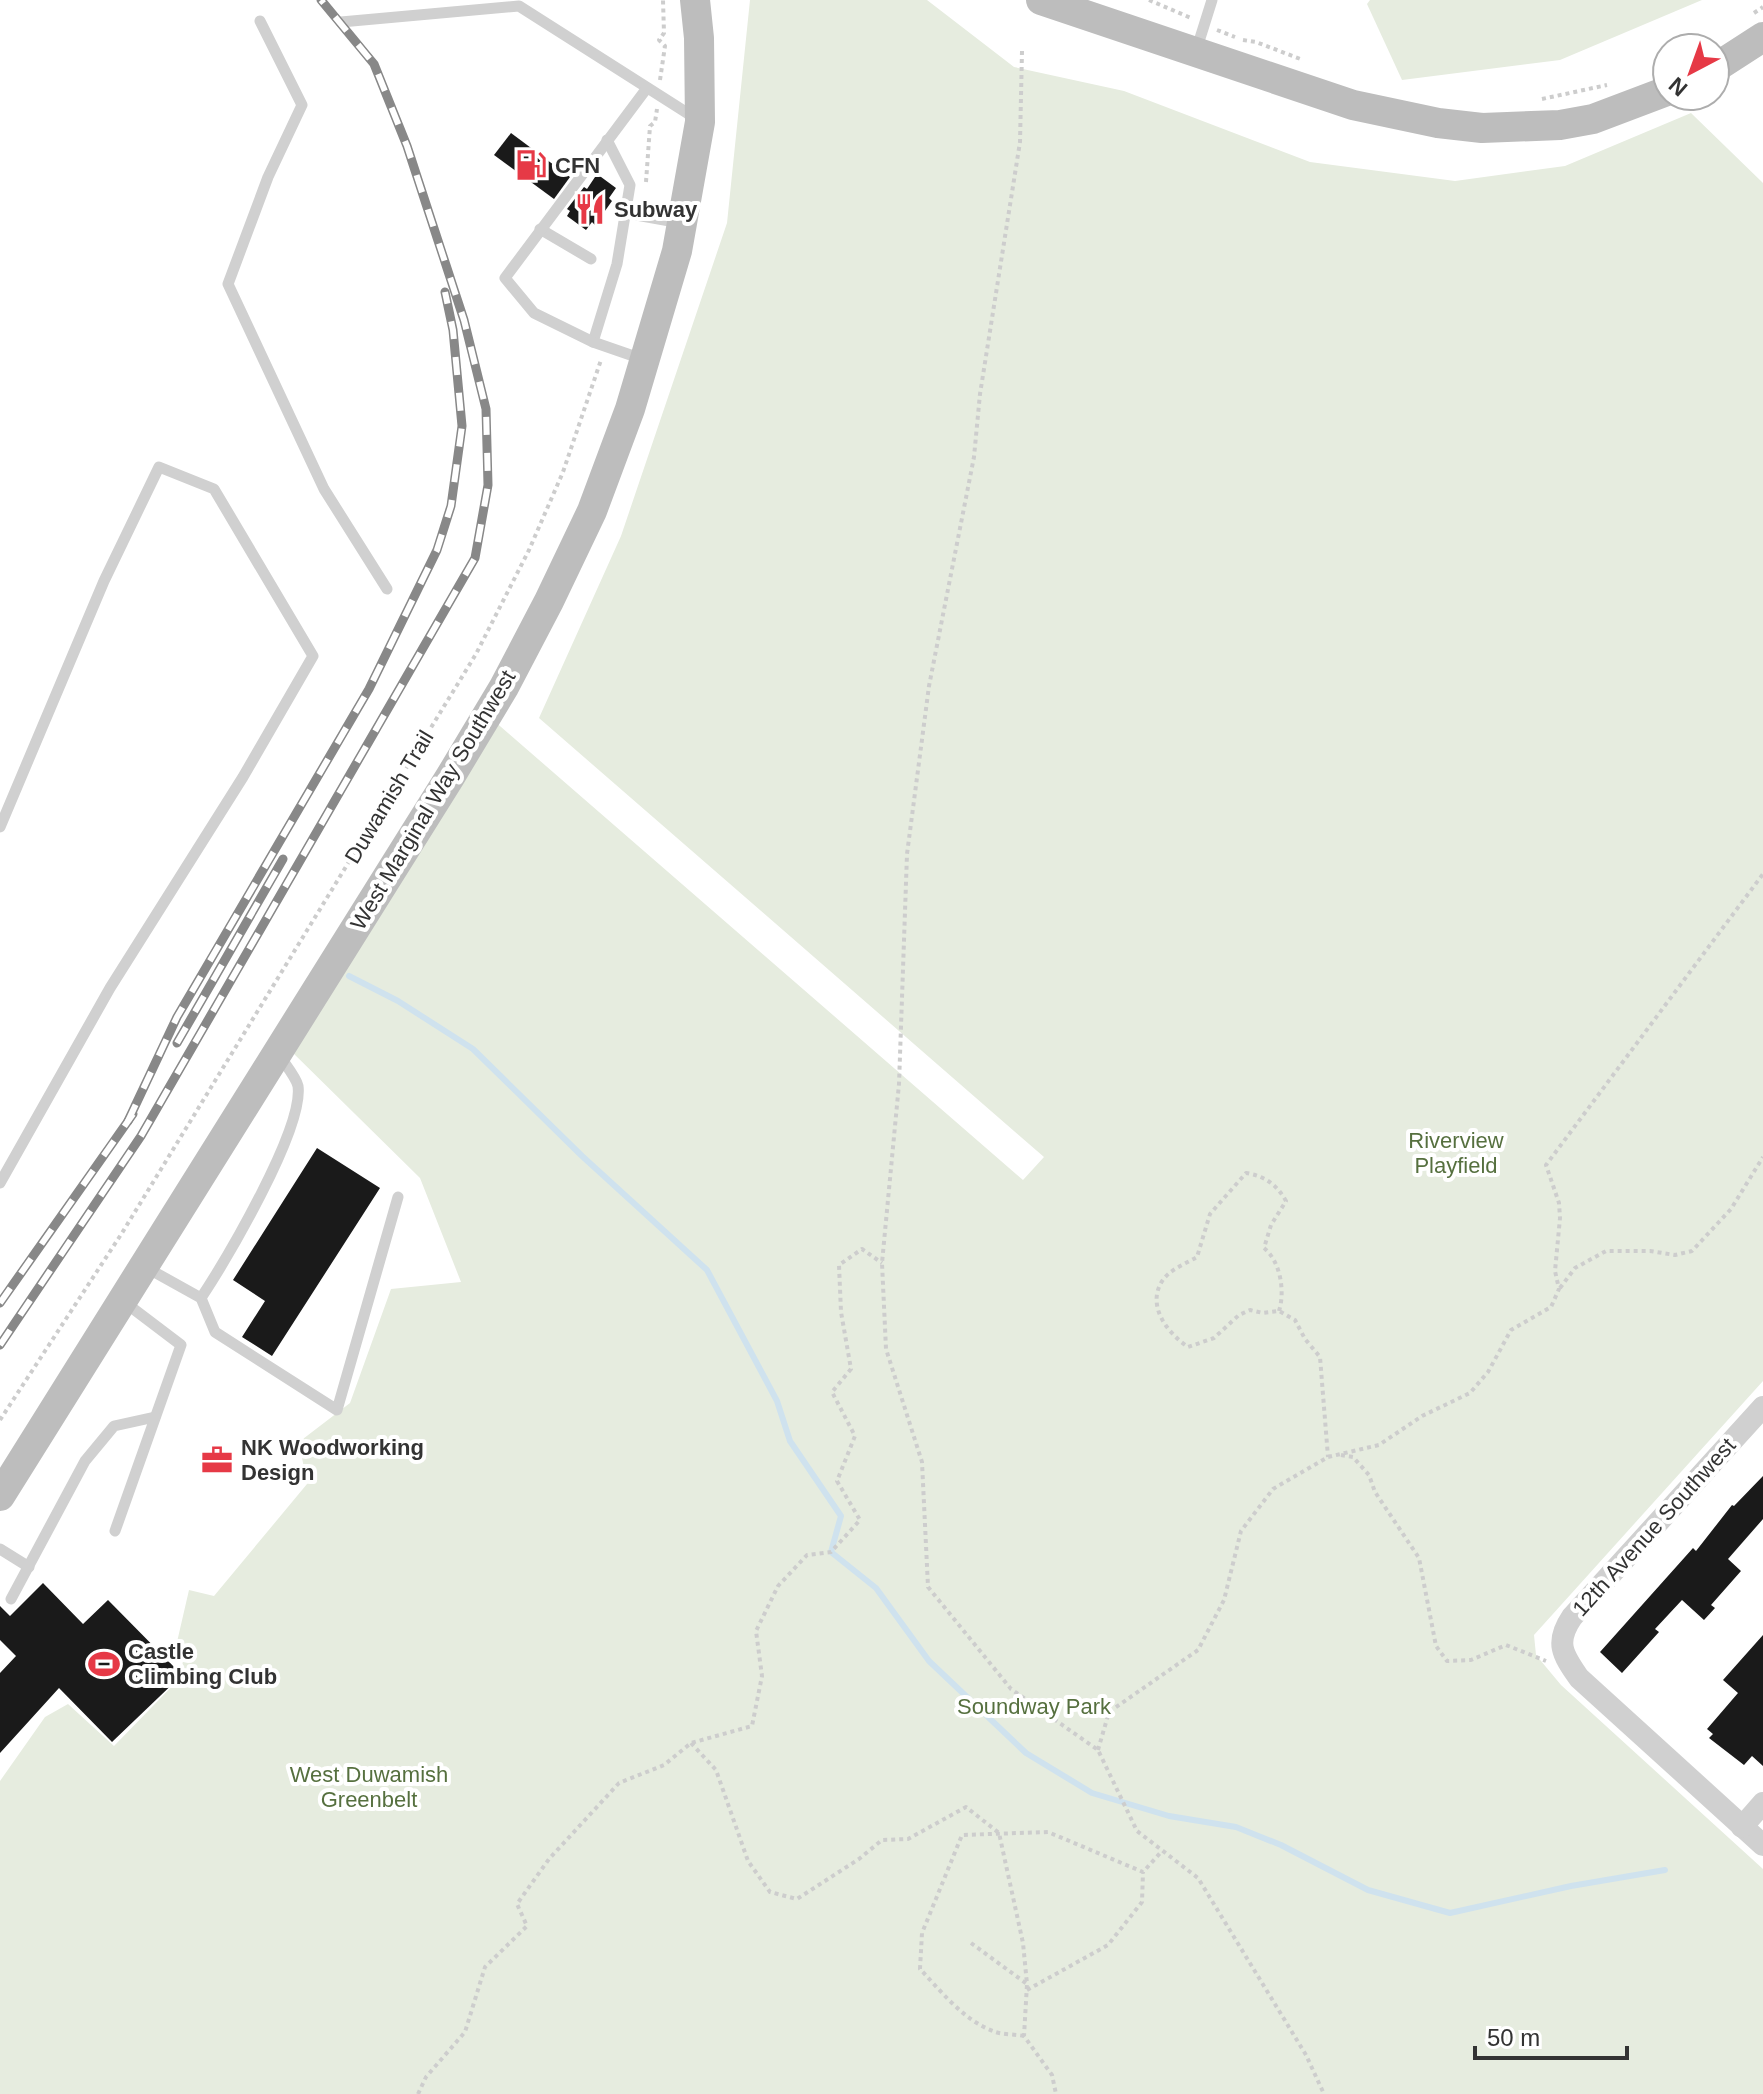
<svg xmlns="http://www.w3.org/2000/svg" width="1763" height="2094" font-family="Arial,sans-serif">
  <style>
    .green { fill: #e6ecdf }
    .lines { fill: none; stroke-linecap: round; stroke-linejoin: round }
    .stream { stroke: #cfe2ee; stroke-width: 6 }
    .building { fill: #1a1a1a }
    .path { stroke: #cdcdcd; stroke-width: 4; stroke-dasharray: 4 4; stroke-linecap: butt }
    .service { stroke: #d0d0d0; stroke-width: 11 }
    .minor { stroke: #d0d0d0; stroke-width: 22 }
    .secondary { stroke: #bdbdbd; stroke-width: 30 }
    .rail-casing { stroke: #888; stroke-width: 9 }
    .rail { stroke: #fff; stroke-width: 6; stroke-dasharray: 18; stroke-linecap: butt }
    .labels { text-anchor: middle; dominant-baseline: central; stroke-width: 8; stroke-linejoin: round; paint-order: stroke }
    .poi-label { font-size: 22px; font-weight: bold; fill: #333; stroke: #fff; text-anchor: start }
    .street-label { font-size: 22px; fill: #333; stroke: #fff }
    .park-label { font-size: 22px; fill: #56703f; stroke: #fff }
  </style>
  <rect width="100%" height="100%" fill="#fff"/>
  <g class="green">
    <polygon points="750,0 927,0 1014,67 1124,91 1310,162 1455,181 1565,166 1691,113 1763,183 1763,1381 1534,1635 1536,1655 1561,1685 1763,1869 1763,2094 0,2094 0,1781 45,1717 68,1704 114,1746 185,1673 177,1642 189,1590 214,1596 307,1484 299,1442 350,1403 391,1289 461,1282 420,1178 289,1049 493,720 1023,1180 1044,1157 539,718 621,536 727,223"/>
    <polygon points="1370,0 1702,0 1560,60 1402,80 1367,4"/>
  </g>
  <g class="lines">
    <polyline class="stream" points="349,976 398,1001 473,1049 582,1156 707,1270 777,1401 790,1441 841,1516 831,1552 876,1588 929,1661 1026,1753 1092,1793 1169,1816 1236,1827 1281,1845 1368,1890 1450,1913 1571,1886 1665,1870"/>
  </g>
  <g class="building">
    <polygon points="511,133 570,177 554,199 494,155"/>
    <polygon points="597,174 616,188 609,198 612,201 595,225 592,222 586,230 567,216 570,211 567,209 584,187 587,189"/>
    <polygon points="317,1148 380,1188 272,1356 242,1337 265,1301 233,1280"/>
    <polygon points="1763,1476 1763,1519 1728,1559 1741,1571 1711,1605 1715,1608 1704,1620 1682,1600 1655,1629 1659,1632 1622,1673 1600,1652 1693,1548 1696,1551 1732,1505 1734,1506"/>
    <polygon points="43,1583 83,1624 108,1600 182,1675 112,1742 59,1688 0,1753 0,1673 16,1656 0,1640 0,1606 10,1616"/>
    <polygon points="1763,1635 1763,1766 1752,1756 1744,1765 1709,1738 1713,1734 1707,1729 1738,1693 1723,1680"/>
  </g>
  <g class="lines">
    <g class="path">
      <polyline points="1149,0 1191,18"/>
      <polyline points="1754,13 1763,7"/>
      <polyline points="1217,30 1235,37"/>
      <polyline points="1243,40 1256,42 1303,60"/>
      <polyline points="1022,51 1020,142 980,394 974,457 929,686 907,854 899,1084 882,1263 886,1349 922,1462 928,1587 1011,1689 1098,1750 1137,1831 1198,1878 1306,2055 1324,2094"/>
      <polyline points="660,80 665,46 659,40 664,33 663,0"/>
      <polyline points="1542,99 1607,85"/>
      <polyline points="646,182 650,126 655,122 657,109"/>
      <polyline points="1560,1288 1575,1268 1606,1251 1650,1251 1675,1255 1692,1251 1731,1209 1763,1157"/>
      <path d="M1279,1311C1285,1292 1281,1262 1264,1248L1271,1225L1286,1201C1277,1185 1265,1176 1246,1173L1210,1214L1197,1257C1185,1264 1168,1270 1161,1283C1147,1308 1169,1334 1188,1347L1214,1338L1239,1315L1250,1310L1263,1313L1279,1311L1295,1320L1305,1339L1320,1357L1328,1457"/>
      <polyline points="0,1420 122,1233 476,654 529,550 563,472 601,360"/>
      <polyline points="1341,1455 1353,1457 1369,1475 1375,1492 1419,1558 1436,1646 1447,1661 1471,1660 1506,1645 1546,1661"/>
      <polyline points="691,1743 716,1770 748,1861 770,1892 797,1899 859,1859 882,1840 908,1839 966,1807 999,1833 1023,1943 1027,1984 1024,2036 1052,2075 1056,2094"/>
      <polyline points="1098,1750 1109,1712 1198,1650 1224,1600 1241,1531 1273,1489 1328,1457 1379,1445 1422,1416 1470,1393 1488,1372 1511,1330 1551,1307 1559,1289 1555,1271 1560,1218 1559,1203 1546,1165 1763,874"/>
      <polyline points="971,1943 1027,1984"/>
      <polyline points="1027,1990 1108,1945 1142,1902 1143,1872"/>
      <path d="M1024,2036C1014,2034 1001,2035 993,2031C963,2020 941,1991 920,1969L922,1933L962,1835L1048,1832L1143,1872L1162,1851"/>
      <polyline points="418,2094 426,2077 465,2032 485,1967 527,1926 517,1904 549,1859 619,1783 664,1765 691,1743 752,1726 762,1676 756,1631 778,1586 807,1555 831,1552 860,1520 837,1481 855,1436 832,1392 851,1369 841,1312 839,1265 862,1249 882,1263"/>
    </g>
    <g class="service">
      <polyline points="260,21 302,105 268,177 228,284 324,489 387,589"/>
      <polyline points="341,22 519,6 695,118"/>
      <polyline points="1196,51 1212,0"/>
      <polyline points="625,213 681,223"/>
      <polyline points="540,229 591,259"/>
      <polyline points="593,342 617,264 630,185 607,140"/>
      <polyline points="645,360 593,342 534,313 505,278 647,88"/>
      <polyline points="0,827 104,581 159,467 214,489 313,656 243,777 110,988 0,1183"/>
      <polyline points="147,1268 201,1298 215,1332 337,1410 398,1197"/>
      <path d="M201,1298C226,1260 304,1129 298,1086C296,1077 284,1063 279,1055"/>
      <polyline points="115,1531 181,1345 123,1301"/>
      <polyline points="0,1549 29,1567"/>
      <polyline points="11,1599 85,1461 114,1426 155,1417"/>
    </g>
    <g class="minor">
      <path d="M1763,1407L1572,1617C1555,1642 1562,1654 1579,1678L1763,1845"/>
      <polyline points="1742,1827 1763,1803"/>
    </g>
    <g class="secondary">
      <polyline points="1041,0 1353,105 1438,123 1482,128 1560,125 1593,119 1667,91"/>
      <polyline points="1715,68 1763,37"/>
      <polyline points="0,1496 450,777 504,687 549,601 592,511 630,409 677,251 700,122 699,38 695,0"/>
    </g>
    <defs>
      <g id="rail">
        <polyline points="177,1043 283,859"/>
        <polyline points="128,1121 177,1017 369,689 437,550 451,506 462,426 453,330 445,292"/>
        <polyline points="0,1303 133,1114"/>
        <polyline points="0,1345 141,1136 475,558 488,485 486,409 464,320 407,146 374,64 321,0"/>
      </g>
    </defs>
    <use href="#rail" class="rail-casing"/>
    <use href="#rail" class="rail"/>
  </g>
  <defs>
    <symbol id="fuel-bare" viewBox="-9 -9 18 18"><path d="M-5.5-6h7V0h2V4h1.3V-2.5L3-4.5l.8-.8L6-3V5H2.5V1h-1V6h-7ZM-4.2-4.7v3.2H.2V-4.7Z" fill="#e63946" stroke="#fff" stroke-width="2.5" paint-order="stroke"/></symbol>
    <symbol id="restaurant-bare" viewBox="-9 -9 18 18"><path d="M-5-6h1v4h1v-4h1v4h1v-4h1v5L-1.5 .5V6h-2V.5L-5-1ZM5-6V6H3V1.5H1.5Q1.5-4 5-6Z" fill="#e63946" stroke="#fff" stroke-width="2.5" paint-order="stroke"/></symbol>
    <symbol id="office-bare" viewBox="-9 -9 18 18"><path d="M-6-3h4V-5.5h4V-3h4V5H-6ZM-1-4.5V-3h2v-1.5ZM-6 0V1H6V0Z" fill="#e63946" stroke="#fff" stroke-width="2.5" paint-order="stroke"/></symbol>
    <symbol id="stadium-bare" viewBox="-9 -9 18 18"><path d="M0-5a6.5 5 0 1 0 0 10a6.5 5 0 1 0 0-10ZM-3.5-1.8h7v3.6h-7Z" fill="#e63946" stroke="#fff" stroke-width="2.5" paint-order="stroke"/></symbol>
  </defs>
  <g fill-rule="evenodd">
    <use href="#fuel-bare" x="509" y="143" width="44" height="44"/>
    <use href="#restaurant-bare" x="568" y="187" width="44" height="44"/>
    <use href="#office-bare" x="195" y="1438" width="44" height="44"/>
    <use href="#stadium-bare" x="82" y="1642" width="44" height="44"/>
  </g>
  <g class="labels">
    <g class="poi-label">
      <text x="555" y="165">CFN</text>
      <text x="614" y="209">Subway</text>
      <text x="241" y="1447">NK Woodworking<tspan x="241" dy="25">Design</tspan></text>
      <text x="128" y="1651">Castle<tspan x="128" dy="25">Climbing Club</tspan></text>
    </g>
    <g class="street-label">
      <text transform="translate(389 797) rotate(-59)">Duwamish Trail</text>
      <text transform="translate(433 800) rotate(-59)">West Marginal Way Southwest</text>
      <text transform="translate(1654 1527) rotate(-48)">12th Avenue Southwest</text>
    </g>
    <g class="park-label">
      <text x="1456" y="1140">Riverview<tspan x="1456" dy="25">Playfield</tspan></text>
      <text x="1034" y="1706">Soundway Park</text>
      <text x="369" y="1774">West Duwamish<tspan x="369" dy="25">Greenbelt</tspan></text>
    </g>
  </g>
  <g transform="translate(1691 72) rotate(221)"><circle r="38" fill="#ffffff" stroke="#adadad" stroke-width="2"/>
  <path d="M0-6L14 30L0 20L-14 30Z" fill="#e63946"/>
  <text y="-12" font-size="22" font-weight="bold" text-anchor="middle" fill="#333333">N</text>
  </g>
  <path d="M1475 2046v12h152v-12" fill="none" stroke="#333333" stroke-width="4"/>
  <text x="1487" y="2046" font-size="24" fill="#333333" stroke="#ffffff" stroke-width="6" paint-order="stroke">50 m</text>
</svg>
